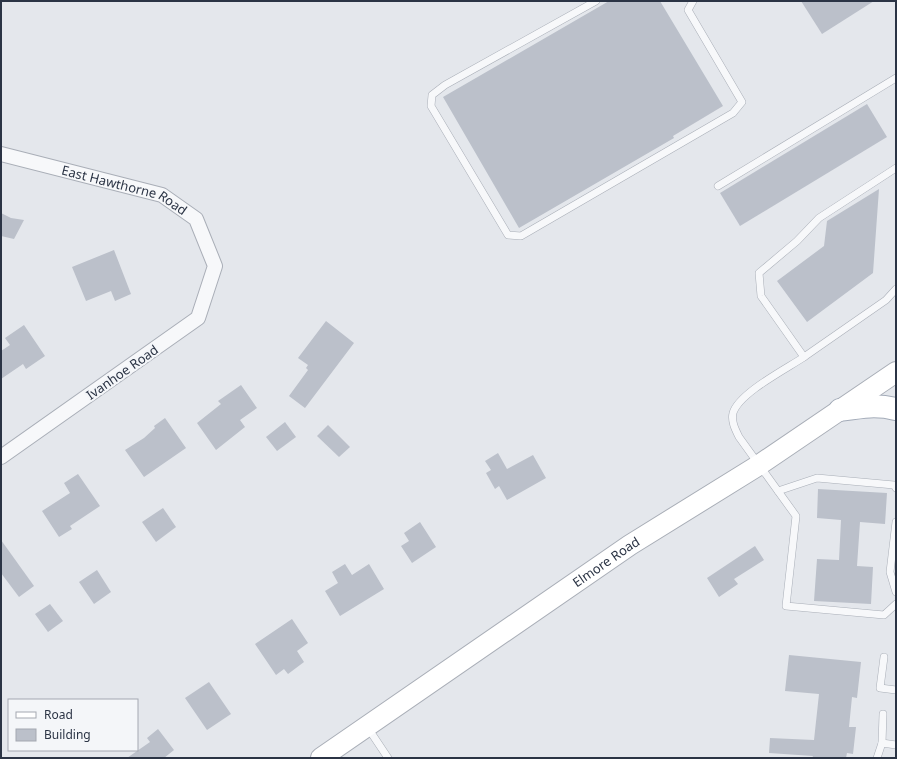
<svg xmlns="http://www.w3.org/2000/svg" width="897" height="759" font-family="'Noto Sans',sans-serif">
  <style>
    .building { fill: #bbc0ca }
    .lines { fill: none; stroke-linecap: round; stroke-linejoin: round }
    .lane-casing { stroke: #a9aeb7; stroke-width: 8 }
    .street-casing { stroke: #a9aeb7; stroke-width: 16 }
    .secondary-casing { stroke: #a9aeb7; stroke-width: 22 }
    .primary-casing { stroke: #a3abb8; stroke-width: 24 }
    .lane { stroke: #f7f8fa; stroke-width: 7 }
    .street { stroke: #f7f8fa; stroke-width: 14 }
    .secondary { stroke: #fff; stroke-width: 20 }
    .primary { stroke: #fff; stroke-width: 22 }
    .labels { text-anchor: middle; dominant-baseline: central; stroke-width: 4; stroke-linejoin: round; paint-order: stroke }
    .street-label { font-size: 13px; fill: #2b3445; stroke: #f4f6f9 }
  </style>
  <rect width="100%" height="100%" fill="#e4e7ec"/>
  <g class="building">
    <polygon points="609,1 660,1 723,106 673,136 674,138 519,228 443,97"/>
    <polygon points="801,1 874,1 822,34"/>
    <polygon points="867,104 887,137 740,226 720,193"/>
    <polygon points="879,189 873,273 807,322 777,281 824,246 827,221"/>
    <polygon points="1,213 11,218 24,220 14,239 1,236"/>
    <polygon points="114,250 131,294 115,301 111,291 86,301 72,267"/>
    <polygon points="326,321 354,343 305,408 289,396 308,370 306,368 308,365 298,358"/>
    <polygon points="24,325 45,356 26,369 23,364 1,379 1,351 10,345 5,338"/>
    <polygon points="241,385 257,408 240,420 245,427 216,450 197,423 221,404 218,401"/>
    <polygon points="165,418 186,448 144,477 125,450 144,438 155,428 154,426"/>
    <polygon points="285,422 296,437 277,451 266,437"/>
    <polygon points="328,425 350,447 339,457 317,436"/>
    <polygon points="498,453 507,469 533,455 546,478 507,500 499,486 495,489 486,473 491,470 485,461"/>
    <polygon points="78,474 100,506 70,526 72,529 59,537 42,511 70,493 64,483"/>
    <polygon points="818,489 887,493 885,524 860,522 857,566 873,567 871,604 814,601 817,559 839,560 841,520 817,518"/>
    <polygon points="163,508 176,527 156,542 142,522"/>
    <polygon points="420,522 436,547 412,563 401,546 409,541 404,533"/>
    <polygon points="1,540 34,586 19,597 1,573"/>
    <polygon points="755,546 764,560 734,579 738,584 719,597 707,578"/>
    <polygon points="345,564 352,575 369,564 384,589 340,616 325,591 338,583 332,572"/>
    <polygon points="97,570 111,592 94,604 79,582"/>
    <polygon points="50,604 63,621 48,632 35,614"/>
    <polygon points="292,619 308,643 297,651 304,662 288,674 284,669 276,675 255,644"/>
    <polygon points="789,655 861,662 857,698 852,697 849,727 856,727 853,754 847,753 846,758 812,758 813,756 769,753 770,738 814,740 819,694 785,691"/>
    <polygon points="209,682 231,714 207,730 185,698"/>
    <polygon points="158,729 174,750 164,758 127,758 150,742 147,738"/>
  </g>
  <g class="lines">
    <defs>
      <g id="lane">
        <polyline points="596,1 445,85 432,95 431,106 508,235 521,236 733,113 742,102 688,10 693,1"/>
        <path d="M896,168L819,218L797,241L759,273L761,296L804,357C786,369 739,393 733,413C731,421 735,429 739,437L796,516L786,606L884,615L896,604"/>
        <polyline points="718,186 896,78"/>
        <polyline points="804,357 886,300 896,289"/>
        <polyline points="778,491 817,478 894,485 896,488"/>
        <polyline points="896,522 890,572 896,592"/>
        <polyline points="884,657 880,688 896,690"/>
        <polyline points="368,728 388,758"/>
        <polyline points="882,743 883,714"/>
        <polyline points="877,758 882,743 896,745"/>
      </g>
      <g id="street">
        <path id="s1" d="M1,154L162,195L196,219L215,266L198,318L1,457"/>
      </g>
      <g id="secondary">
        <path id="s2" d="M321,758L630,545L759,465L896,372"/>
      </g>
      <path id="primary" d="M840,410C860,407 876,404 896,409"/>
    </defs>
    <use href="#lane" class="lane-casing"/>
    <use href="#street" class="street-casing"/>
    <use href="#secondary" class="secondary-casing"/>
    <use href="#primary" class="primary-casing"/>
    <use href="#lane" class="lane"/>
    <use href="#street" class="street"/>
    <use href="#secondary" class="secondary"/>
    <use href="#primary" class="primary"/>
  </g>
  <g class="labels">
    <g class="street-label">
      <text stroke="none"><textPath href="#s1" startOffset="129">East Hawthorne Road</textPath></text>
      <text transform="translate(122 372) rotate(-35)">Ivanhoe Road</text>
      <text stroke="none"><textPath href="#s2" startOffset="346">Elmore Road</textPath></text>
    </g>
  </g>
  <rect width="897" height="759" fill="none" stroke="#2b3445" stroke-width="4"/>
  <rect x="8" y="699" width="130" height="52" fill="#f4f6f9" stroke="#a4a8b1"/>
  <rect x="16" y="712" width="20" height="6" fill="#ffffff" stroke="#a4a8b1"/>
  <text x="44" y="719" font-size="12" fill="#2b3445">Road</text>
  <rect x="16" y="729" width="20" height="12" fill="#bbc0ca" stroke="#a4a8b1"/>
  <text x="44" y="739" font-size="12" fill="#2b3445">Building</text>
</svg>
